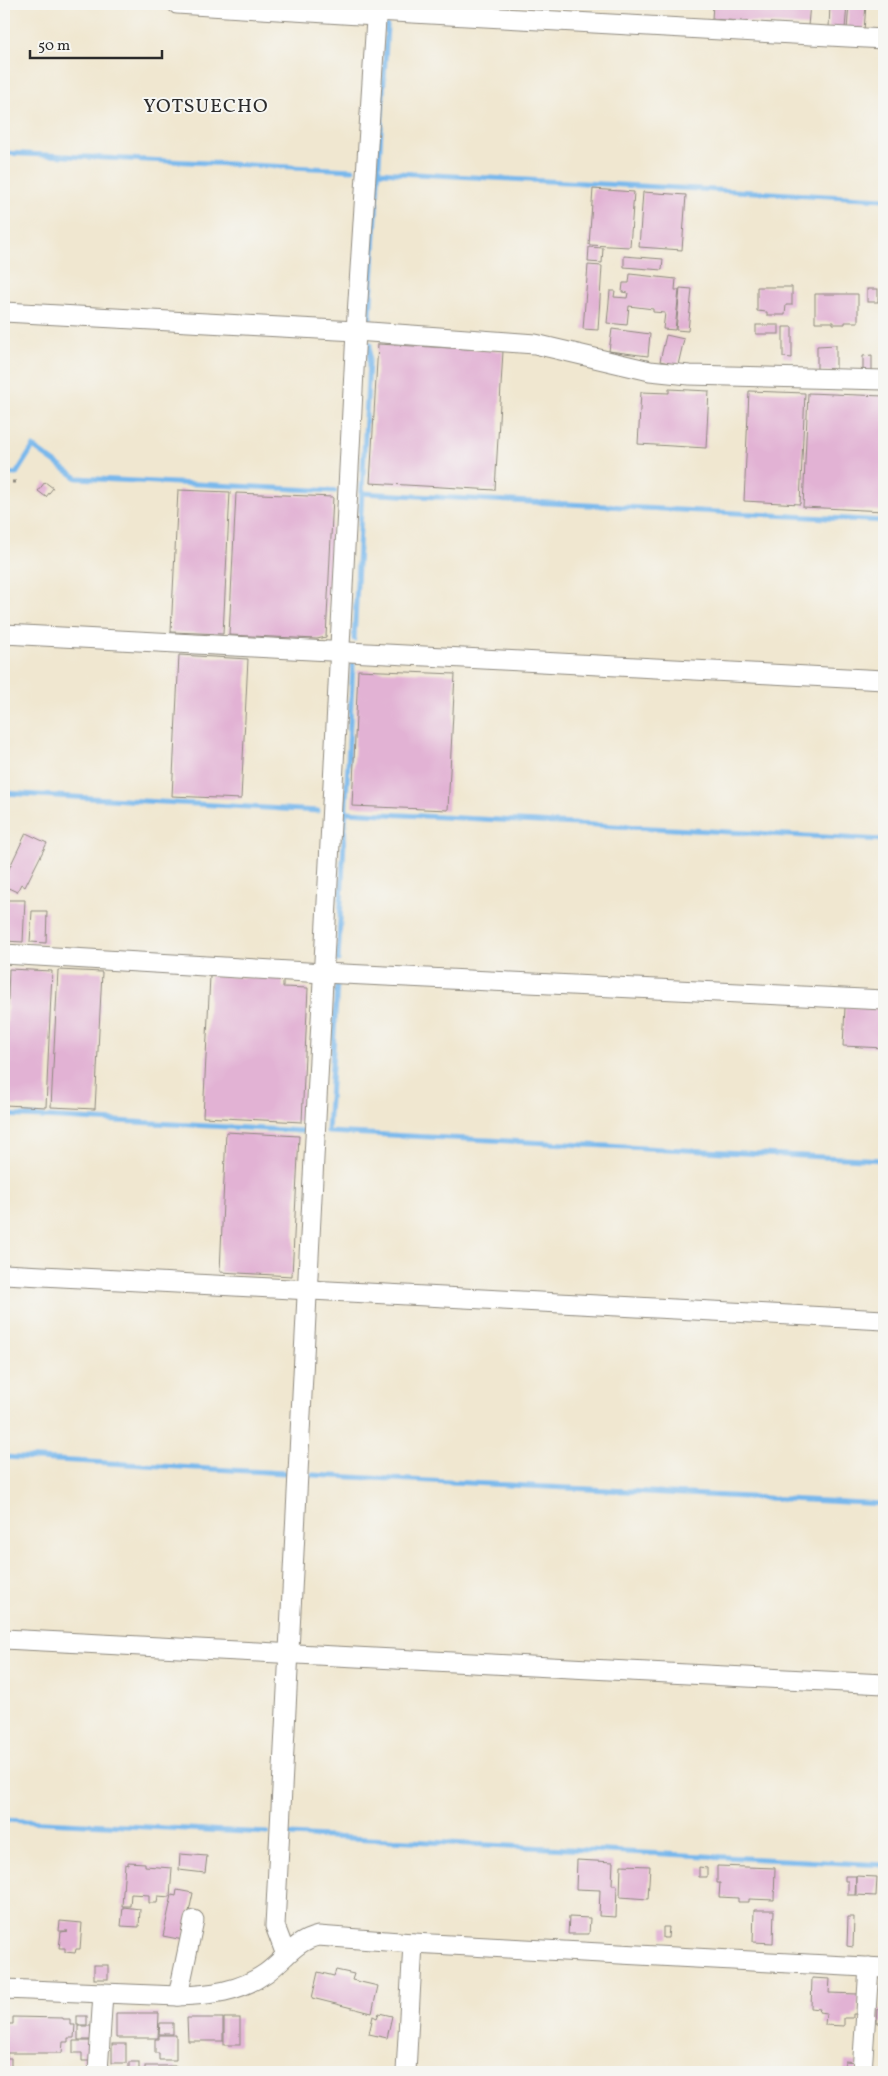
<svg xmlns="http://www.w3.org/2000/svg" width="888" height="2076" font-family="Vollkorn,serif">
  <style>
    .lines { fill: none; stroke-linecap: round; stroke-linejoin: round }
    .stream { stroke: #78b8ec; stroke-width: 5 }
    .building { fill: #e2b2d4 }
    .minor-casing { stroke: #8e897e; stroke-width: 21 }
    .path { stroke: #8e897e; stroke-width: 3; stroke-dasharray: 4 4; stroke-linecap: butt }
    .minor { stroke: #fff; stroke-width: 19 }
    .labels { text-anchor: middle; dominant-baseline: central; stroke-width: 4; stroke-linejoin: round; paint-order: stroke }
    .quarter-label { font-size: 20px; letter-spacing: 1px; fill: #2b2b2b; stroke: #f6f6f2 }
  </style>
  <rect width="100%" height="100%" fill="#f6f6f2"/>
  <filter id="ink" filterUnits="userSpaceOnUse"><feTurbulence type="fractalNoise" baseFrequency=".02" numOctaves="2"/><feDisplacementMap in="SourceGraphic" scale="10" xChannelSelector="R" yChannelSelector="G"/><feConvolveMatrix kernelMatrix="1 2 1 2 8 2 1 2 1" color-interpolation-filters="sRGB"/></filter>
  <filter id="wash" filterUnits="userSpaceOnUse"><feTurbulence type="fractalNoise" baseFrequency=".0096" numOctaves="4" result="noise"/><feDisplacementMap in="SourceGraphic" scale="20" xChannelSelector="R" yChannelSelector="G"/><feGaussianBlur stdDeviation="1.12" result="paint"/><feColorMatrix in="noise" values="0 0 0 0 0 0 0 0 0 0 0 0 0 0 0 0 0 1.4 0 .05"/><feComposite in="paint" operator="in"/></filter>
  <g filter="url(#wash)">
    <rect width="100%" height="100%" fill="#f0e7d0"/>
    <g class="lines">
      <g class="stream">
        <polyline points="4,153 353,170"/>
        <polyline points="378,172 884,199"/>
        <polyline points="370,318 387,26"/>
        <polyline points="4,473 16,474 33,447 77,478 335,491"/>
        <polyline points="362,493 884,521"/>
        <polyline points="354,639 370,344"/>
        <polyline points="4,793 318,811"/>
        <polyline points="345,812 884,840"/>
        <polyline points="338,960 353,664"/>
        <polyline points="337,984 328,1132 884,1160"/>
        <polyline points="4,1115 303,1131"/>
        <polyline points="4,1457 285,1473"/>
        <polyline points="312,1475 884,1504"/>
        <polyline points="4,1820 268,1833"/>
        <polyline points="289,1835 884,1865"/>
      </g>
    </g>
    <g id="blocks">
      <g class="building">
        <polygon points="713,4 810,4 808,26 712,19"/>
        <polygon points="830,4 847,4 845,29 829,28"/>
        <polygon points="849,4 866,4 864,31 847,30"/>
        <polygon points="593,189 634,192 630,247 589,245"/>
        <polygon points="643,192 686,195 682,250 639,247"/>
        <polygon points="589,247 603,248 602,263 588,262"/>
        <polygon points="624,256 663,259 662,270 624,267"/>
        <polygon points="588,265 602,266 598,330 583,329"/>
        <polygon points="630,274 676,279 675,290 679,290 675,330 663,329 665,313 653,312 653,309 629,306 627,325 607,323 610,291 615,291 614,297 627,298 628,293 622,292 623,283 629,283"/>
        <polygon points="757,287 792,287 792,305 786,305 785,315 767,315 767,312 757,311"/>
        <polygon points="680,288 692,289 688,331 676,330"/>
        <rect x="867" y="289" width="11" height="13"/>
        <polygon points="815,294 858,294 858,322 845,322 845,324 833,324 833,322 815,322"/>
        <rect x="756" y="325" width="23" height="9"/>
        <polygon points="783,327 792,327 792,358 783,357"/>
        <polygon points="612,329 650,334 648,356 609,351"/>
        <polygon points="666,335 684,339 678,365 660,361"/>
        <polygon points="378,344 503,351 495,490 370,483"/>
        <polygon points="836,345 836,371 817,371 817,346"/>
        <polygon points="872,355 872,371 863,371 863,356"/>
        <polygon points="669,389 709,391 706,448 638,444 641,392 669,393"/>
        <polygon points="749,391 805,393 800,504 744,501"/>
        <polygon points="808,393 884,396 884,511 803,507"/>
        <polygon points="45,482 53,488 46,497 38,491"/>
        <polygon points="178,490 230,492 223,634 171,632"/>
        <polygon points="236,493 333,497 326,637 317,639 229,635"/>
        <polygon points="179,655 248,659 241,799 172,796"/>
        <polygon points="358,670 455,674 448,810 352,806"/>
        <polygon points="26,833 47,843 25,887 21,884 17,892 4,886 4,879"/>
        <polygon points="4,900 25,900 23,942 4,941"/>
        <polygon points="32,911 47,911 46,943 30,942"/>
        <polygon points="9,969 52,971 46,1107 4,1105"/>
        <polygon points="58,970 102,972 95,1109 51,1107"/>
        <polygon points="210,976 283,979 283,987 308,988 302,1122 203,1117"/>
        <polygon points="845,1007 884,1009 884,1048 843,1046"/>
        <polygon points="226,1132 299,1136 292,1276 220,1272"/>
        <polygon points="180,1854 207,1856 205,1873 179,1870"/>
        <polygon points="577,1860 613,1862 612,1885 617,1885 616,1917 599,1916 600,1890 576,1889"/>
        <polygon points="128,1862 145,1863 145,1866 172,1868 170,1897 158,1896 157,1903 149,1903 149,1895 131,1894 130,1906 122,1906 125,1864 128,1865"/>
        <polygon points="621,1865 650,1866 648,1899 620,1897"/>
        <polygon points="717,1866 775,1868 774,1900 749,1899 749,1902 738,1902 738,1898 719,1897 720,1883 717,1883"/>
        <polygon points="699,1867 707,1868 707,1877 699,1877"/>
        <polygon points="845,1876 856,1876 855,1895 848,1895 848,1881 845,1881"/>
        <polygon points="856,1876 877,1877 876,1896 856,1895"/>
        <polygon points="177,1890 193,1893 183,1940 163,1936 172,1895 176,1896"/>
        <polygon points="123,1907 140,1909 139,1927 121,1926"/>
        <polygon points="754,1910 774,1910 773,1943 753,1942"/>
        <polygon points="569,1917 590,1918 589,1934 568,1934"/>
        <polygon points="848,1917 854,1917 853,1947 847,1946"/>
        <polygon points="60,1921 82,1923 80,1949 76,1949 75,1953 65,1952 65,1948 59,1948 61,1932 68,1931 59,1931"/>
        <polygon points="663,1927 669,1927 668,1938 663,1938"/>
        <rect x="94" y="1965" width="14" height="14"/>
        <polygon points="336,1970 354,1974 352,1980 378,1986 372,2013 312,1998 318,1972 334,1976"/>
        <polygon points="812,1978 830,1979 829,1993 858,1994 857,2014 853,2014 853,2018 844,2018 844,2026 825,2025 826,2013 819,2012 820,2009 811,2008"/>
        <polygon points="878,2009 884,2010 884,2023 877,2023"/>
        <polygon points="116,2013 159,2013 158,2038 116,2038"/>
        <polygon points="379,2013 392,2016 387,2038 369,2034 373,2016 377,2018"/>
        <rect x="77" y="2016" width="10" height="9"/>
        <polygon points="13,2017 63,2018 63,2019 70,2019 70,2025 75,2025 74,2038 68,2038 68,2042 63,2042 62,2053 7,2053 7,2058 11,2058 11,2069 7,2069 7,2072 4,2072 5,2024 13,2024"/>
        <polygon points="187,2018 223,2018 223,2041 188,2041"/>
        <rect x="224" y="2018" width="16" height="27"/>
        <polygon points="160,2023 173,2023 173,2034 159,2034"/>
        <rect x="78" y="2026" width="13" height="14"/>
        <polygon points="159,2035 176,2035 176,2060 159,2060 159,2053 155,2053 155,2039 159,2039"/>
        <polygon points="73,2041 94,2041 90,2061 82,2061 82,2053 73,2053"/>
        <rect x="112" y="2044" width="14" height="19"/>
        <polygon points="845,2061 857,2062 856,2072 844,2072"/>
        <rect x="129" y="2062" width="10" height="9"/>
        <rect x="145" y="2066" width="31" height="6"/>
      </g>
    </g>
  </g>
  <g filter="url(#ink)">
    <use href="#blocks" fill-opacity="0" stroke="#8e897e" stroke-width="1"/>
    <g class="lines">
      <defs>
        <g id="minor">
          <polyline points="177,4 376,16"/>
          <polyline points="376,11 884,39"/>
          <polyline points="4,312 356,331 535,344 650,371 689,375 884,380"/>
          <polyline points="4,634 884,680"/>
          <polyline points="4,954 323,973 884,1000"/>
          <polyline points="4,1274 884,1320"/>
          <polyline points="4,1639 884,1684"/>
          <polyline points="286,1955 275,1926 356,331 377,4"/>
          <path d="M4,1989L178,1996C210,1995 239,1992 266,1973C284,1960 295,1941 318,1936L413,1943L884,1968"/>
          <polyline points="178,1996 194,1920"/>
          <polyline points="98,2072 103,1993"/>
          <polyline points="406,2072 413,1943"/>
          <polyline points="862,2072 869,1967"/>
        </g>
      </defs>
      <use href="#minor" class="minor-casing"/>
      <polyline class="path" points="4,482 19,482"/>
      <use href="#minor" class="minor"/>
    </g>
  </g>
  <g class="labels">
    <g class="quarter-label">
      <text x="206" y="107">YOTSUECHO</text>
    </g>
  </g>
  <rect width="888" height="2076" fill="none" stroke="#f6f6f2" stroke-width="20"/>
  <path d="M30 50v8h132v-8" fill="none" stroke="#2b2b2b" stroke-width="2.5"/>
  <text x="38" y="50" font-size="15" fill="#2b2b2b" stroke="#f6f6f2" stroke-width="4" paint-order="stroke">50 m</text>
</svg>
